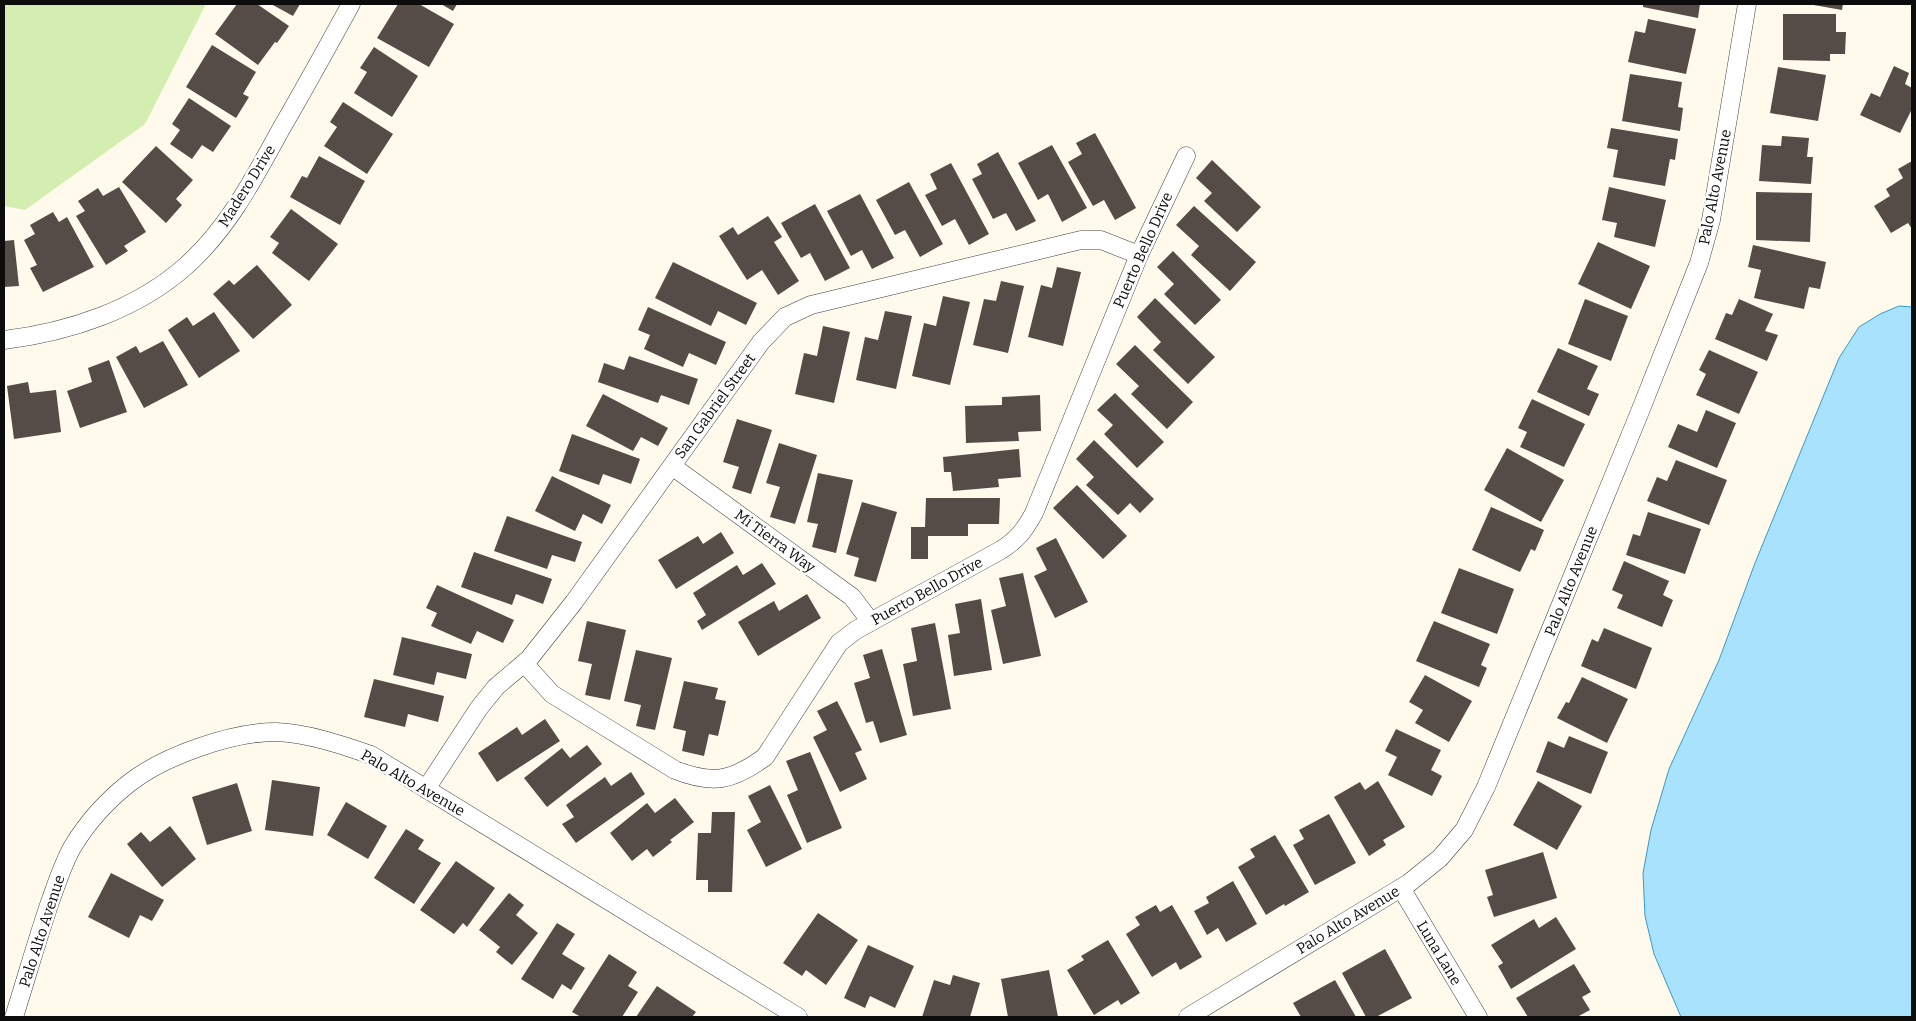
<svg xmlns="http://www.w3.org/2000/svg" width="1916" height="1021" font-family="Bitter,serif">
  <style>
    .green { fill: #d3eeb0 }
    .water { fill: #a9e2fd; stroke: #299edb }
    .building { fill: #564c47 }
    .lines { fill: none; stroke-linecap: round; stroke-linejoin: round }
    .street-casing { stroke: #3f3f3f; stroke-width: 19 }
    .street { stroke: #fff; stroke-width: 18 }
    .labels { text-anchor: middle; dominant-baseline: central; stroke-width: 5; stroke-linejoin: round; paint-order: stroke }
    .street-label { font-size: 15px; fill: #0c0c0c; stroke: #fff }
  </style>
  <rect width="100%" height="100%" fill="#fffaeb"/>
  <polygon class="green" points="4,4 206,4 145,124 25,210 4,206"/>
  <polygon class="water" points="1899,306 1912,307 1912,1017 1681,1017 1654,954 1645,916 1643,873 1651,830 1669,769 1719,660 1755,563 1839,358 1859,327 1880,314"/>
  <g class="building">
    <polygon points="237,4 257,4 289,26 277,43 275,42 258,65 215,34"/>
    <polygon points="271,4 300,4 293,16"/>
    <polygon points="398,4 419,4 454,24 429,67 377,38"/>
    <polygon points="441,4 457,4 453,11"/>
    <polygon points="1643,4 1700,4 1698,18 1643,7"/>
    <polygon points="1808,4 1843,4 1842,10"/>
    <polygon points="1783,14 1836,14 1836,32 1846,32 1845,54 1830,54 1830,61 1783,60"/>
    <polygon points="1648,19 1696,29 1686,74 1628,62 1635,31 1645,33"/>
    <polygon points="212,45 256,72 243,94 249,97 236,118 186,87"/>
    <polygon points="374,47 418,76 392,117 354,93 367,72 360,68"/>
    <polygon points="1894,66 1909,73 1905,84 1912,88 1912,111 1911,111 1900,133 1860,115 1871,93 1880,97"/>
    <polygon points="1778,67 1826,75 1818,121 1770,113"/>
    <polygon points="1630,74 1682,82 1678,107 1683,108 1680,131 1622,121"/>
    <polygon points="189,98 231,126 213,152 202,145 192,159 170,144 180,130 172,124"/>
    <polygon points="343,102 393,134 367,174 324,146 337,127 330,122"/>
    <polygon points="1611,128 1678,139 1675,160 1670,159 1665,186 1613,177 1618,150 1607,148"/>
    <polygon points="1095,133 1136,208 1115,220 1104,200 1093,206 1068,162 1082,154 1076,143"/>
    <polygon points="1782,136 1809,138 1807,157 1813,157 1811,184 1759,181 1762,145 1781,146"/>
    <polygon points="1052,145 1087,208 1062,222 1048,194 1038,200 1018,163"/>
    <polygon points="156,146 193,180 176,199 182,205 166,223 122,182"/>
    <polygon points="998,152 1036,221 1016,231 1006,213 993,219 972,179 982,174 977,164"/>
    <polygon points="319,156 365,181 340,225 290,197 302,176 307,178"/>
    <polygon points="1212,160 1261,207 1237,232 1204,201 1212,193 1196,178"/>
    <polygon points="1912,161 1912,229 1908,223 1891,233 1874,206 1890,196 1886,189 1903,178 1898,169"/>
    <polygon points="951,163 989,234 969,245 955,219 942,226 925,195 937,189 930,174"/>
    <polygon points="909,182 943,244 920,257 905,230 895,235 876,200"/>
    <polygon points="119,187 146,232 124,246 128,251 106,265 76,216 85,211 78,201 98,188 103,196"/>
    <polygon points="1609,187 1666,200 1655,247 1614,237 1617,223 1602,220"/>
    <polygon points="1756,192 1812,193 1810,242 1756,240"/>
    <polygon points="860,194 894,258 872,269 862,250 851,256 827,211"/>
    <polygon points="815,204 850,268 825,281 810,253 801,258 781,223"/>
    <polygon points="1194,206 1256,262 1230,291 1191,255 1199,246 1176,225"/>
    <polygon points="291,209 338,244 309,281 272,253 279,243 270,237"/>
    <polygon points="53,212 59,222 67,217 94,267 43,292 30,268 37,265 24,240 35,234 30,225"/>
    <polygon points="768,216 782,237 774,242 799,281 778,295 762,270 747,280 719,236 733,227 738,235"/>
    <polygon points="14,240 19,286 4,287 4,241"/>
    <polygon points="1598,242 1650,266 1631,309 1578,284"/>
    <polygon points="1753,245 1826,262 1820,289 1809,287 1804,309 1754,298 1761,270 1748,267"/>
    <polygon points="1173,251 1221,300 1195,325 1164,294 1174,284 1157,267"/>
    <polygon points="673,262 757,303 746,325 718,311 711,326 655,298"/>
    <polygon points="257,265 292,305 253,339 213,294 229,280 234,285"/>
    <polygon points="1057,267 1081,272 1063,346 1028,337 1041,285 1052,288"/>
    <polygon points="1001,281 1024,286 1008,353 973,345 984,299 996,301"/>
    <polygon points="943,296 970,302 950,385 912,376 924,323 936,326"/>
    <polygon points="1155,298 1215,357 1188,384 1153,350 1161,342 1137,317"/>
    <polygon points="1585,299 1628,316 1611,361 1568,344"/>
    <polygon points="1739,299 1773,314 1765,331 1778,335 1767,361 1715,339 1726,313 1732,315"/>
    <polygon points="648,307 726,342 716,365 689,353 683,367 644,349 650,335 638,330"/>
    <polygon points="885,311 912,316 896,389 856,380 865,337 878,340"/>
    <polygon points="214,312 240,351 199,378 168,330 187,317 193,326"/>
    <polygon points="823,326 850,332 834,403 795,394 804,353 817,356"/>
    <polygon points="163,341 188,385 144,408 116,357 136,346 140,353"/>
    <polygon points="1135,345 1193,402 1167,429 1131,394 1139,386 1116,364"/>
    <polygon points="1558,348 1598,366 1587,389 1599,394 1589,416 1537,392"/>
    <polygon points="1709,350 1758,372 1739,414 1696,395 1706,374 1699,370"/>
    <polygon points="629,356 698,379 689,405 661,395 658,403 598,382 604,363 624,370"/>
    <polygon points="109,360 127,412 80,428 67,391 92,382 88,368"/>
    <polygon points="28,382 30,393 56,390 61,432 14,439 7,386"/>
    <polygon points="1115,393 1164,442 1137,468 1104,434 1113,425 1097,410"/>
    <polygon points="603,394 668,428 658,446 641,437 633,451 586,426"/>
    <polygon points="1040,395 1041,431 1018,432 1019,441 966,443 965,406 1002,405 1002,397"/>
    <polygon points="1532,399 1585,424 1564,467 1520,447 1527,432 1518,428"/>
    <polygon points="1706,410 1736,423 1717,468 1668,447 1678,424 1697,432"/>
    <polygon points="737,419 772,430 751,494 732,488 739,467 723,462"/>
    <polygon points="572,434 640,459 631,484 603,474 599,485 559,471"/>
    <polygon points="1094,440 1154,499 1140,513 1130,503 1118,515 1086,485 1094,477 1076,459"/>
    <polygon points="779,443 817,455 795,524 770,517 780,487 766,483"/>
    <polygon points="1507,448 1564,480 1541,522 1484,490"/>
    <polygon points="1019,449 1021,477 998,479 999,487 953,491 951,472 944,472 943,457"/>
    <polygon points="1676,460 1727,480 1709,525 1647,501 1657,477 1667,481"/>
    <polygon points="818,473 853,480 836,553 812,547 818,524 807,522"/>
    <polygon points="552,476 611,505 602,524 583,514 575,531 535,511"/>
    <polygon points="1077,485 1127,536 1103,559 1053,508"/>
    <polygon points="926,498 1000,498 999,524 968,524 968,536 928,536 928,559 911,559 911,527 925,527"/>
    <polygon points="862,502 897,512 876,582 854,576 859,558 846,554"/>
    <polygon points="1491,507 1544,530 1535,551 1531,549 1520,572 1472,550"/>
    <polygon points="1648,512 1701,529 1685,574 1626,555 1633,534 1640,536"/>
    <polygon points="507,516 582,542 575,562 552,555 547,569 494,551"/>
    <polygon points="721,532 734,553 676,589 658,560 698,536 703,544"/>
    <polygon points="1056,538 1088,602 1055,618 1034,576 1047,570 1036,548"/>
    <polygon points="474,552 552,579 543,604 516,594 512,605 461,587"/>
    <polygon points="1624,561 1669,581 1663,595 1673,600 1662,627 1617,608 1623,595 1612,590"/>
    <polygon points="762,563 776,584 702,630 697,621 706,615 693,593 737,565 743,575"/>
    <polygon points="1459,568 1514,589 1497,634 1441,613"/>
    <polygon points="1023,573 1041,656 1003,664 991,610 1006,606 999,578"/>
    <polygon points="437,585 514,620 503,643 477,631 471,644 431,626 437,613 426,608"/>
    <polygon points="807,594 821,618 758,656 738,622 774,601 779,611"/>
    <polygon points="981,599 992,670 954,676 948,635 960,633 955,604"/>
    <polygon points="587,621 626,630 610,700 585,695 592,664 578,661"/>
    <polygon points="1434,621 1490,644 1481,665 1487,668 1479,687 1416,661"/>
    <polygon points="935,623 951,709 913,716 903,664 917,661 911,628"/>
    <polygon points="1604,628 1652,648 1636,689 1581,666 1592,639 1598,642"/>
    <polygon points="402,637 472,654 466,679 437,672 434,685 393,675"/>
    <polygon points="882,649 907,735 880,743 873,721 866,723 854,683 870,678 863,655"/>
    <polygon points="636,650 672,658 655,730 636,726 641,705 624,701"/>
    <polygon points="1425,675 1472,701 1449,742 1415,723 1423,710 1409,702"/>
    <polygon points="1582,677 1628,699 1607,743 1557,718 1566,702 1569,703"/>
    <polygon points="374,679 444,696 438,722 408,714 405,727 364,717"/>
    <polygon points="684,681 718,688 715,699 726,701 718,736 709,734 704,756 682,751 686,731 673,728"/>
    <polygon points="837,701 862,750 855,753 867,779 840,792 813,737 827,730 817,711"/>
    <polygon points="545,719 560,741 497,782 478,753 517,727 522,735"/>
    <polygon points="1396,729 1441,750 1431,770 1442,776 1432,796 1388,775 1397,757 1385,751"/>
    <polygon points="1569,736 1608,752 1591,794 1536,772 1548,741 1564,748"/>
    <polygon points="587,745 602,764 547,807 524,778 562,748 570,758"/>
    <polygon points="810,752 842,828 807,843 787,795 798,790 786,761"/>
    <polygon points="631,772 645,794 576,843 562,824 574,817 566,805 605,777 611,786"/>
    <polygon points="272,780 320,787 313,836 265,830"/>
    <polygon points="1378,781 1405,827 1383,840 1386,845 1369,856 1334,797 1360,782 1365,790"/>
    <polygon points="1538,781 1582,806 1557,850 1513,825"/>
    <polygon points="237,783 252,831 207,845 192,797"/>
    <polygon points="770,785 802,849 766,867 747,830 761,822 748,796"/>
    <polygon points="675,798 694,822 670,840 672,842 653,857 647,849 632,861 610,833 647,803 655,813"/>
    <polygon points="346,802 387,826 368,859 327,835"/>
    <polygon points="712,812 735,812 732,892 708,892 708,880 696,880 698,833 711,833"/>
    <polygon points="1329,814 1356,863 1315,885 1293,845 1304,839 1299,830"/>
    <polygon points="170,826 196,859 162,887 127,844 141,832 150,842"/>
    <polygon points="406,829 424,840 418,849 441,863 414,904 374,878"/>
    <polygon points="1275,835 1309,892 1285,906 1284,904 1266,915 1238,867 1255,857 1250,849"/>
    <polygon points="1543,852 1557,898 1494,917 1487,897 1493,895 1485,870"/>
    <polygon points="456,861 495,888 467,927 463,923 454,934 420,910"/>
    <polygon points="111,873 164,900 152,921 140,915 129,938 88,917"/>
    <polygon points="1233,881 1257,924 1226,942 1218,928 1207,935 1194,911 1209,903 1206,897"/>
    <polygon points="509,893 524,905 516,915 538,933 512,965 496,952 500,947 479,930"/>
    <polygon points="1156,905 1160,912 1172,905 1202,957 1180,970 1176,962 1152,977 1126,934 1140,925 1135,917"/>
    <polygon points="818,913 858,940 826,985 806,970 802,976 783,963"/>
    <polygon points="1556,917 1576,949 1511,989 1498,966 1503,963 1491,945 1534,919 1539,928"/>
    <polygon points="557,923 575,934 562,954 585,968 571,990 562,984 553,999 521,979"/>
    <polygon points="1108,940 1140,993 1121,1005 1118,1000 1094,1015 1067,970 1084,960 1081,956"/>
    <polygon points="868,945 914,966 895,1008 870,996 865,1008 844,998"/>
    <polygon points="1385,949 1412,998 1376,1017 1366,1017 1342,973"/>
    <polygon points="609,954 637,972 628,986 638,992 622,1017 581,1017 572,1012"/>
    <polygon points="1574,964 1591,992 1582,997 1590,1010 1577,1017 1528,1017 1516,998"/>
    <polygon points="1049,970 1058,1017 1008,1017 1001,979"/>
    <polygon points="953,975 980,983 970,1017 922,1017 934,980 950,985"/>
    <polygon points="1335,980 1356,1017 1301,1017 1293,1003"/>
    <polygon points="657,986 696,1012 692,1017 636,1017"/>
  </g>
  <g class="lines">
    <defs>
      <g id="street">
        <path d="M4,340C69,332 137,310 187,265C229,227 254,178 281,129C305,88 328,46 351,4"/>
        <polyline points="672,466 852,597 871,622"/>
        <path d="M524,663L552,694L675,770C713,785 732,781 765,757L839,643L856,630L1001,550C1018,539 1024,531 1034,513L1139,255L1186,156"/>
        <polyline points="426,789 479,708 496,687 529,659 574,602 761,342 785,317 811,305 1081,240 1101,240 1139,255"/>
        <polyline points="1401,888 1478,1017"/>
        <path d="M14,1017C26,979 37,940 50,902C57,883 63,863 73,846C87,823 108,800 128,784C163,756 232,732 276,732C307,733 342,745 371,755L798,1017"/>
        <polyline points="1188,1017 1409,883 1440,858 1464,830 1486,787 1639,414 1699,263 1711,220 1747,4"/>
      </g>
    </defs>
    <use href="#street" class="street-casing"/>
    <use href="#street" class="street"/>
  </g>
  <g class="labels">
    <g class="street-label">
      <text transform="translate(247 186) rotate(-58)">Madero Drive</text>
      <text transform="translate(1715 187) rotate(-79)">Palo Alto Avenue</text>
      <text transform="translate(1143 250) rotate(-66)">Puerto Bello Drive</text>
      <text transform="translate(715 406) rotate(-54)">San Gabriel Street</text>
      <text transform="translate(775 541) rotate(36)">Mi Tierra Way</text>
      <text transform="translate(1571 581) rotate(-68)">Palo Alto Avenue</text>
      <text transform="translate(927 591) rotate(-29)">Puerto Bello Drive</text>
      <text transform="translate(413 783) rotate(30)">Palo Alto Avenue</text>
      <text transform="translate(1348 920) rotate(-31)">Palo Alto Avenue</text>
      <text transform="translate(42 931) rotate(-72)">Palo Alto Avenue</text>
      <text transform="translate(1439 953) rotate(59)">Luna Lane</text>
    </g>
  </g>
  <rect width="1916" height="1021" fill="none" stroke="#0c0c0c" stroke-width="10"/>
</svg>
